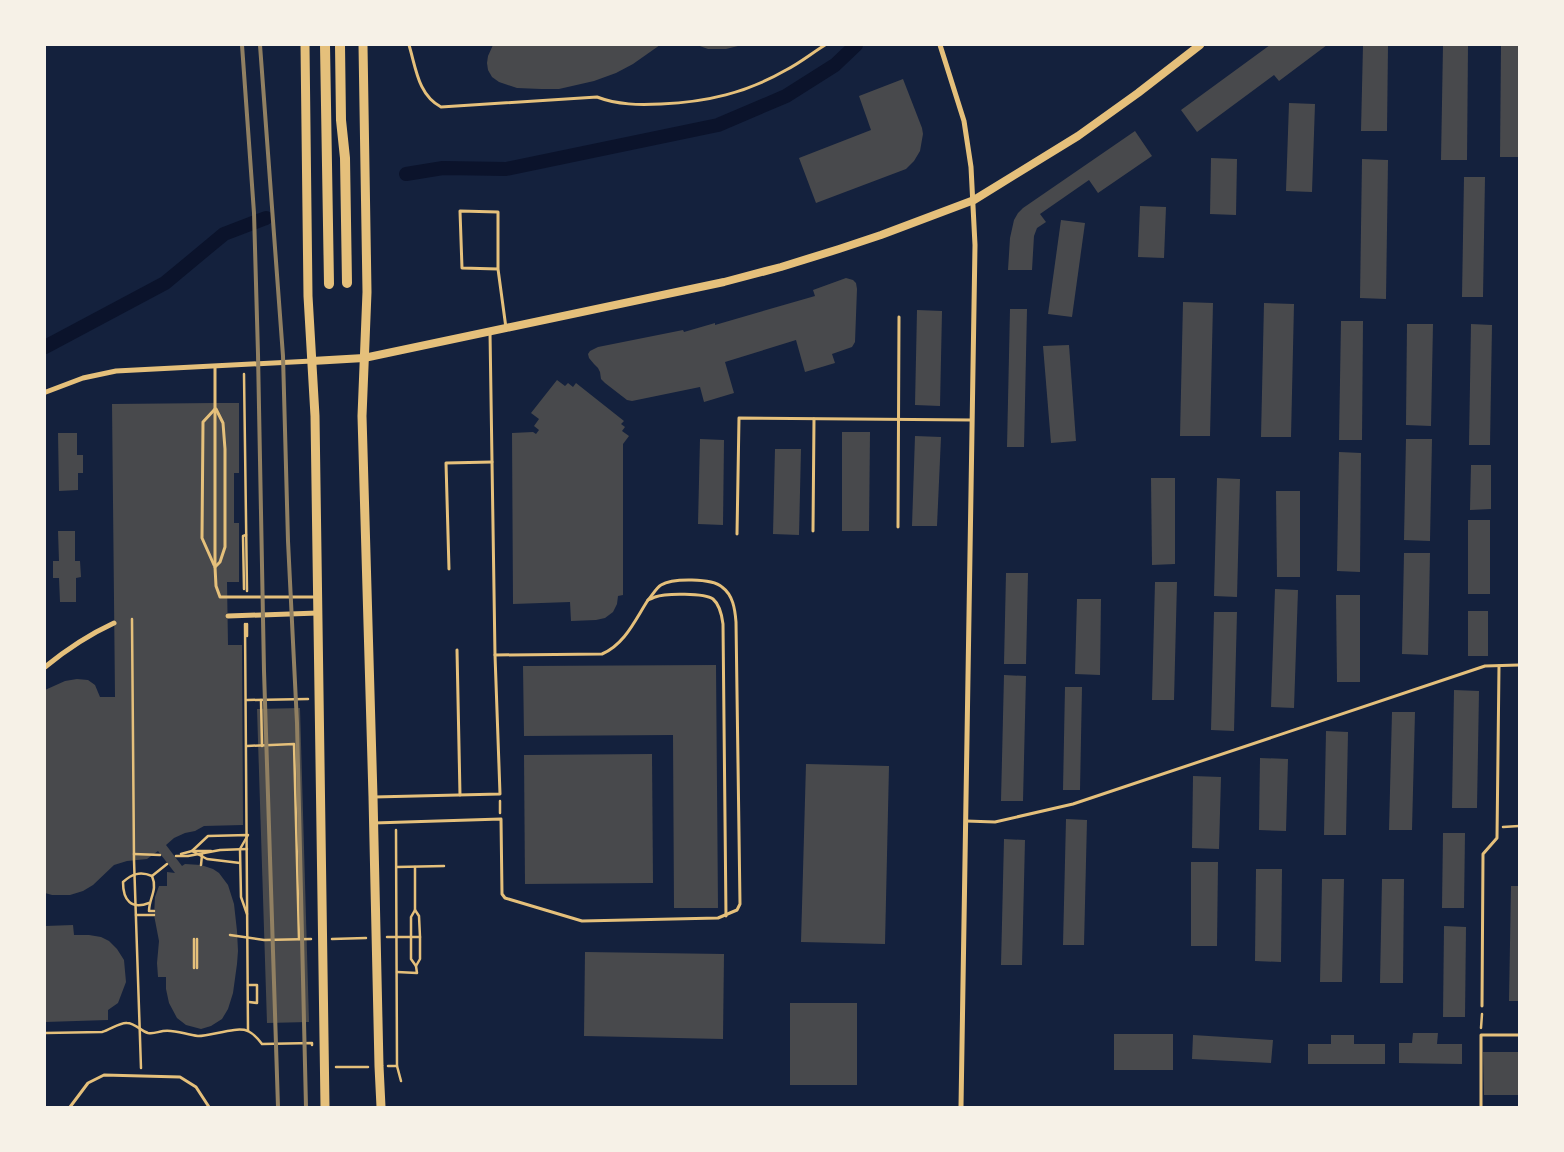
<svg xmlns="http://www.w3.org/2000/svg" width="1564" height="1152" font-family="'Nunito Sans',sans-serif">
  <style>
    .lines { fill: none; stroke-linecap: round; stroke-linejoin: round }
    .canal { stroke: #0b132b; stroke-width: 14 }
    .building { fill: #48494c }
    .path { stroke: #e5c07b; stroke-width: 2.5 }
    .service { stroke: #e5c07b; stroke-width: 3 }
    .minor { stroke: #e5c07b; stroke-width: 5 }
    .tertiary { stroke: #e5c07b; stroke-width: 8 }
    .secondary { stroke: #e5c07b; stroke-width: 9 }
    .trunk { stroke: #e5c07b; stroke-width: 10 }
    .rail { stroke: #918062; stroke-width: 4 }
  </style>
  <rect width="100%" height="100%" fill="#14213d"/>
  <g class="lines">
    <g class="canal">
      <polyline points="406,174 443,168 506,169 718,125 786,96 835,65 856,45"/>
      <polyline points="45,347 165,283 224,234 266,218"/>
    </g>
  </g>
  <g class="building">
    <polygon points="493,45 660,45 633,64 616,73 594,81 559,89 541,89 517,88 499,82 492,77 488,70 487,63 488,56"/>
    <polygon points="697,45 738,45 738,46 726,49 708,49"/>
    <polygon points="1270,45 1327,45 1279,81 1274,75 1197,132 1181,110"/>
    <polygon points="1363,45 1388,45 1387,131 1361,131"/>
    <polygon points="1443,45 1468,45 1467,160 1441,160"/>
    <polygon points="1501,45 1519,45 1519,157 1500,157"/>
    <polygon points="903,79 922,128 923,134 920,151 914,161 906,169 816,203 799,158 871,130 859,96"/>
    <polygon points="1289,103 1315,104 1312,192 1286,191"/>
    <polygon points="1135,131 1152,156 1098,193 1089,180 1040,214 1046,222 1037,228 1034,236 1032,270 1008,270 1010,238 1014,220 1018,213 1023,208"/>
    <polygon points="1211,158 1237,159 1236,215 1210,214"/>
    <polygon points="1362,159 1388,160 1386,299 1360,298"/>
    <polygon points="1464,177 1485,177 1483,297 1462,297"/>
    <polygon points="1140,206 1166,207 1164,258 1138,257"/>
    <polygon points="1061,220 1085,223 1072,317 1048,314"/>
    <polygon points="846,278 853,280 856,283 857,289 855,342 852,347 832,354 835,363 805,372 796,340 725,362 734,393 704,402 700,387 632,401 627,400 605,383 601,379 600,372 598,368 594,364 589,358 588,354 590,351 598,347 683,330 684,332 715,323 715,325 815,296 813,290"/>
    <polygon points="1183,302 1213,303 1210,436 1180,436"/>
    <polygon points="1264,303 1294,304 1291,437 1261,437"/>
    <polygon points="1010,309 1027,309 1024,447 1007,447"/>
    <polygon points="917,310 942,311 940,406 915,405"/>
    <polygon points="1341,321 1363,321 1362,440 1339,440"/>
    <polygon points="1407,324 1433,324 1431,426 1406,425"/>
    <polygon points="1471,324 1492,325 1490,445 1469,445"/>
    <polygon points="1069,345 1076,441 1051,443 1043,346"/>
    <polygon points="557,380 565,386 568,383 573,387 576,383 624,421 621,424 625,427 622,431 629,436 623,444 623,595 618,596 617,604 613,612 605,618 596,620 571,621 570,602 513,604 512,433 533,432 536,434 539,430 534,426 539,419 531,413"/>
    <polygon points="215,403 239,403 239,473 234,473 234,523 239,523 239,582 227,582 228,645 242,645 243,825 204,826 195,831 185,833 174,838 166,845 182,866 185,864 201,865 213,869 219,873 228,885 234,904 237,931 238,951 237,964 233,993 228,1009 222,1019 211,1026 201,1029 186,1025 177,1018 169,1003 166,989 166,977 158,977 157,963 159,941 154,915 155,897 159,886 167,886 167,872 175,873 158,851 147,859 127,861 114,865 93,885 83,891 70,895 52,895 45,893 45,690 65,681 77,679 88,680 95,685 100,697 115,697 112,404"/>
    <polygon points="842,432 870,432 869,531 842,531"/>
    <polygon points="58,433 77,433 77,455 83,455 83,473 78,473 78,490 59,491"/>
    <polygon points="915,436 941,437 937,526 912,526"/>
    <polygon points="700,439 724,440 723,525 698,524"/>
    <polygon points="1406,439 1432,439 1430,541 1404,540"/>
    <polygon points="775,449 801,449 799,535 773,534"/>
    <polygon points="1339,452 1361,453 1360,572 1337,571"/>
    <polygon points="1471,465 1491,465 1491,509 1470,510"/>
    <polygon points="1151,478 1175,478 1175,564 1152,565"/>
    <polygon points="1217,478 1240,479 1237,597 1214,596"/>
    <polygon points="1276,491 1300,491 1300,577 1277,577"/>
    <rect x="1468" y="520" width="22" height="74"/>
    <polygon points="58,531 75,531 75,561 80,561 81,577 76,578 76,602 60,602 59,578 53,578 53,561 59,561"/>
    <polygon points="1404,553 1430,553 1428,655 1402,654"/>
    <polygon points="1006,573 1028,573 1026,664 1004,664"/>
    <polygon points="1155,582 1177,582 1174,700 1152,700"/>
    <polygon points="1275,589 1298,590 1294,708 1271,707"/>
    <polygon points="1336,595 1360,595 1360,682 1337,682"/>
    <polygon points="1077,599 1101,599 1100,675 1075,674"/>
    <rect x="1468" y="611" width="20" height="45"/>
    <polygon points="1214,612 1237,612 1234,731 1211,730"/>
    <polygon points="716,665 718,908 674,908 673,735 524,736 523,666"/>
    <polygon points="1004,675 1026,676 1023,801 1001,801"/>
    <polygon points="1065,687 1082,687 1080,790 1063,790"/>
    <polygon points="1454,690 1479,691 1477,808 1452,808"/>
    <polygon points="300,708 309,1022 267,1023 257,709"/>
    <polygon points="1392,712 1415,712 1412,830 1389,830"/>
    <polygon points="1326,731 1348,732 1346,835 1324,835"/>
    <polygon points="652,754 653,883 525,884 524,755"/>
    <polygon points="1260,758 1288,759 1286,831 1259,830"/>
    <polygon points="806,764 889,766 885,944 801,942"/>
    <polygon points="1193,776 1221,777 1219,849 1192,848"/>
    <polygon points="1066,819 1087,820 1084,945 1063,945"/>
    <polygon points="1443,833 1465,833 1464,908 1442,908"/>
    <polygon points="1004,839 1025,840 1022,965 1001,965"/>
    <polygon points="1191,862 1218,862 1217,946 1191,946"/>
    <polygon points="1256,869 1282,869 1281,962 1255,961"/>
    <polygon points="1322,879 1344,879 1342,982 1320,982"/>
    <polygon points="1382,879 1404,879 1403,983 1380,983"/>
    <polygon points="1511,886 1519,886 1519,1001 1509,1001"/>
    <polygon points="73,925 74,935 89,935 101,937 109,941 117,949 124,960 126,982 118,1003 108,1010 108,1020 45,1022 45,926"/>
    <polygon points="1444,926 1466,927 1465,1017 1443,1017"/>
    <polygon points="585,952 724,954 723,1039 584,1036"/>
    <rect x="790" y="1003" width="67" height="82"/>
    <polygon points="1413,1033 1438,1033 1437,1044 1462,1044 1462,1064 1399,1063 1399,1043 1412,1043"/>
    <rect x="1114" y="1034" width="59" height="36"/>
    <polygon points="1193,1035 1273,1040 1271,1063 1192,1059"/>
    <polygon points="1331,1035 1354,1035 1354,1044 1385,1044 1385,1064 1308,1064 1308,1044 1331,1044"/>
    <polygon points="1483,1052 1519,1052 1519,1095 1484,1095"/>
  </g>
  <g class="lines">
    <g class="path">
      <polyline points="244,374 247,591"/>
      <polyline points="244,589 243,536 246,535"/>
      <polyline points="132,619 134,860 141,1068"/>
      <polyline points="245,624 248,1031"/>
      <polyline points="247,624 247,636"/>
      <polyline points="247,700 308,699"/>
      <polyline points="261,700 262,746"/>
      <polyline points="247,746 294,744 299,939"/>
      <polyline points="500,801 500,813"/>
      <polyline points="1503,827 1519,826"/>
      <polyline points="396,830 397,1066 401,1081"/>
      <polyline points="134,854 160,855"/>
      <polyline points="181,854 192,851 211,851"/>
      <polyline points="176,856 188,856 220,850 247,849"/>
      <polyline points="240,863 207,859 192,851 208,836 248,835 240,849 241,897 247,914"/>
      <polyline points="201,865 202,855"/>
      <polyline points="397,867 444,866"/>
      <polyline points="415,867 415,910"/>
      <path d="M149,903C131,910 123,900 123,882C132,874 140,871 152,876"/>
      <polygon points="415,910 419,916 420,937 420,959 416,966 411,959 411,917"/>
      <path d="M154,911H149C149,898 158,890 152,876L167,864"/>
      <polyline points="136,915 154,915"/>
      <polyline points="230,935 264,940 311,939"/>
      <polyline points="387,937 420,937"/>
      <polyline points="332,939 366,938"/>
      <polyline points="194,968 194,939"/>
      <polyline points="197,968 197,939"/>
      <polyline points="397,972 417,973 416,966"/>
      <polyline points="248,985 257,985 257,1003 249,1002"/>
      <polyline points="1481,1028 1482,1014"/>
      <path d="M45,1033L102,1032C110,1030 120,1022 127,1023C135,1023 141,1031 148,1033C154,1034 157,1032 163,1031C175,1029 186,1035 198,1036C212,1036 236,1026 248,1031C254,1034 259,1040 262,1044L312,1043V1045"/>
      <polyline points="388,1066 397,1066"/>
      <polyline points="336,1067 368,1067"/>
    </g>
    <g class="service">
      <path d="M409,45C416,68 418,95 441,107L597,97C618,105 639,105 661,104C707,102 746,93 786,70C800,63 812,53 825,45"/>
      <polyline points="498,269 462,268 460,211 498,212 498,269 506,328"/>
      <polyline points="490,332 495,655"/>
      <polyline points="215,366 215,567 216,586 220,597 317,597"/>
      <polyline points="898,527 899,317"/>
      <polyline points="813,531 814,419"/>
      <polyline points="737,534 739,418 972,420"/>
      <polyline points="214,565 202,538 203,422 215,409"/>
      <polyline points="215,567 220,562 225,547 225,449 223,423 216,409"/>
      <polyline points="449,569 446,463 492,462"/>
      <polyline points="457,650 460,795"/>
      <path d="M374,797L500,794L495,655L602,654C625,644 635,620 648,600C650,599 653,598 655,597C665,593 705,593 713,599C720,605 722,616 723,624L726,916"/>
      <polyline points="966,821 995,822 1073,804 1485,666 1519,665"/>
      <path d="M374,823L501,819L502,894L505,898L582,921L718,918L737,910L740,904L736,622C735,609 733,595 722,587C712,578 672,578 661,585C656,588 652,596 648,600"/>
      <polyline points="1482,1006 1483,854 1497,838 1499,666"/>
      <polyline points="70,1107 88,1083 104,1075 180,1077 196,1087 209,1107"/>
      <polyline points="1481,1107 1481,1035 1519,1035"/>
    </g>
    <g class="minor">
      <polyline points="940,45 964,121 971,167 975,245 961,1107"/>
      <polyline points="46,392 83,378 116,371 312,361"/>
      <polyline points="228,616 318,613"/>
      <path d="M45,667C67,649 88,635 114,623"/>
    </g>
    <polyline class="tertiary" points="312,361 364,358 724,282 781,267 839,249 881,235 974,200 1078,136 1138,93 1200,45"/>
    <g class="secondary">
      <polyline points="305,45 308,296 315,416 325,1107"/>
      <polyline points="363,45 367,292 362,416 373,797 379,1066 381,1107"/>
    </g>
    <g class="trunk">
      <polyline points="325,45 329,284"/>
      <polyline points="340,45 341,120 345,158 347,283"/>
    </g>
    <g class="rail">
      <polyline points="242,45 254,213 258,354 264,671 278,1107"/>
      <polyline points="260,45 283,356 288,541 297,723 306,1107"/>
    </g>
  </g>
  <rect width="1564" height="1152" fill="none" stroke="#f6f1e7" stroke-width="92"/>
</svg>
